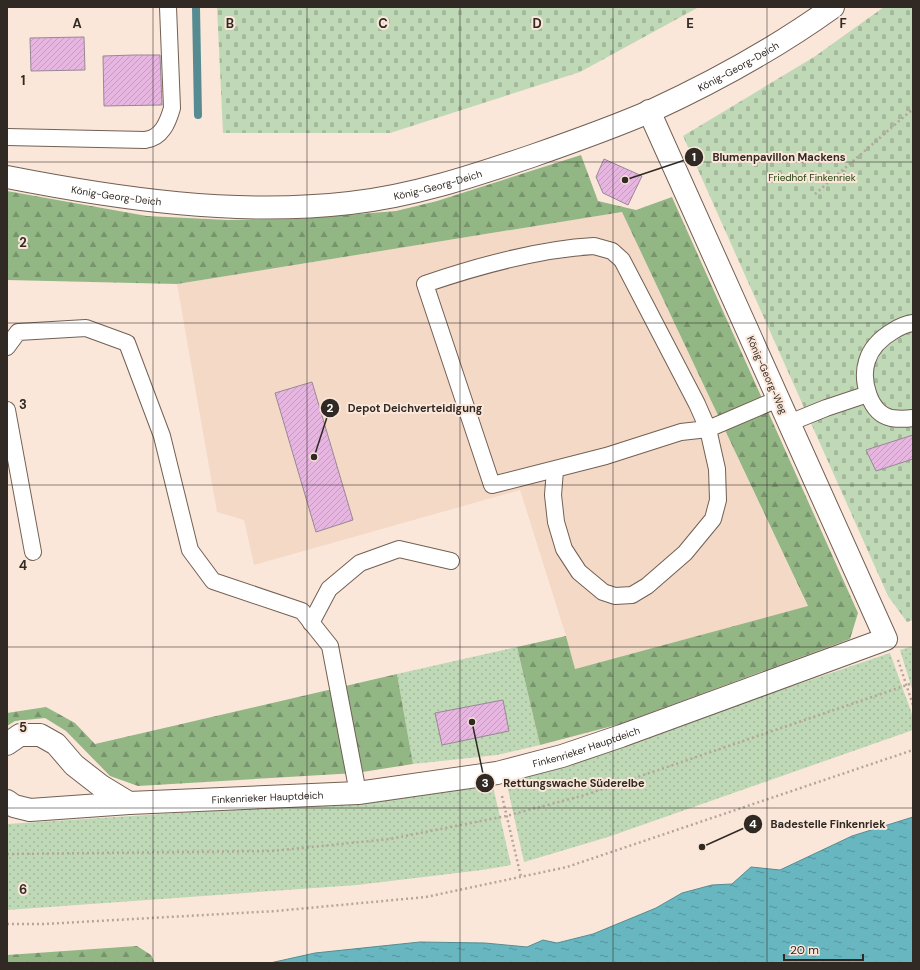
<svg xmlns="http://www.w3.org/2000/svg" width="920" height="970" font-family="'DM Sans',sans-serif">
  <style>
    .built { fill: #f3d9c6 }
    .green { fill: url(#green-dots) }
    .forest { fill: url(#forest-firs) }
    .cemetery { fill: url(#cemetery-stones) }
    .water { fill: url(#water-ripples); stroke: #568c91 }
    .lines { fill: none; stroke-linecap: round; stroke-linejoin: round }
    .stream { stroke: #568c91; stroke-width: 8 }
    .building { fill: url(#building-hatch); stroke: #988896 }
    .service-casing { stroke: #726054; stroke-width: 18 }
    .minor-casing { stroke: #726054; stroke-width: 24 }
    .path { stroke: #b5a59a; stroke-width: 2.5; stroke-dasharray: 2 3; stroke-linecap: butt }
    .service { stroke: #fff; stroke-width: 16 }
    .minor { stroke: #fff; stroke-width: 22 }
    .grid { fill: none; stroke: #302924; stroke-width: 1; stroke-opacity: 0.55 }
    .labels { text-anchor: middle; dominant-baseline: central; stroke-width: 4; stroke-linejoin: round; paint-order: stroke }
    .street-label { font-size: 10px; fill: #302924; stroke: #fbe7d9 }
    .park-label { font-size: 10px; fill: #1e400c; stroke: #fbe7d9 }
    .grid-label { font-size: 13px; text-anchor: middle; font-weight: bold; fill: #302924; stroke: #fbe7d9; stroke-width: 4; stroke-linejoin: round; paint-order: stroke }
    .leader { fill: none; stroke: #302924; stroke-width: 1.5 }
    .callout-dot { fill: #302924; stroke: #fbe7d9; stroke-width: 1.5 }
    .mark-label { font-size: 12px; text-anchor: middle; font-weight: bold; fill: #fff }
    .callout-label { font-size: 11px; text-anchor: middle; font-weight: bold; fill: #302924; stroke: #fbe7d9; stroke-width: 4; stroke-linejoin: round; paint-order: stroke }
  </style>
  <defs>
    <pattern id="green-dots" width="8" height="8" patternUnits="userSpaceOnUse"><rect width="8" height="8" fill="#bfd8b5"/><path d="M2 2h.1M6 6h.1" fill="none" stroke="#a4b99c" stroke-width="1.8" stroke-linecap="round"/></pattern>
    <pattern id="forest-firs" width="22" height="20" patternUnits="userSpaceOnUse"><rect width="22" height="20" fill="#93b685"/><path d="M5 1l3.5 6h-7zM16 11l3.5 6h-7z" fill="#78946d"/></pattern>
    <pattern id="cemetery-stones" width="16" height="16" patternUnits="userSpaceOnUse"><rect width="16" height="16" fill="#bfd8b5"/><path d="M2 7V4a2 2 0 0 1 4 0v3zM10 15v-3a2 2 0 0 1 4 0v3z" fill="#a4b99c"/></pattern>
    <pattern id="water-ripples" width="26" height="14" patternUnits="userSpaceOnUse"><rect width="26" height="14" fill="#67b6c0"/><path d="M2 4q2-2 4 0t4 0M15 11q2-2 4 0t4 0" fill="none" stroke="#55949c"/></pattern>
    <pattern id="building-hatch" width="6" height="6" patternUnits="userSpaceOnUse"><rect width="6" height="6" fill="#e6b6e1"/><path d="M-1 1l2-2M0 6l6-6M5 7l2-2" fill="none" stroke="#c69cc1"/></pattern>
  </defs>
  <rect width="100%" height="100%" fill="#fbe7d9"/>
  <polygon class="built" points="622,212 808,607 574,669 566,636 520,490 254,565 244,520 217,512 177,284"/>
  <g class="green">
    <polygon points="913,646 913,692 900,650"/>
    <polygon points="517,647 540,745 497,755 413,764 397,674"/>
    <polygon points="890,653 913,717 913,730 608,837 524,862 506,780 600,754 665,732 742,703"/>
    <polygon points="492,782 511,865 482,870 357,885 7,910 7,824 378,800 444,792"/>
  </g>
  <g class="forest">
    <polygon points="581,155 598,201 636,210 672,197 858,613 850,639 620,724 540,745 517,647 566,636 575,669 808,606 622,212 177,284 7,280 7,191 147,216 228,220 298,219 396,211 437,201"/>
    <polygon points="397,674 413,764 356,773 138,786 110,776 66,731 45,718 15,721 7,726 7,713 46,707 75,723 95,744"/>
    <polygon points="137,946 151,955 155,963 7,963 7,955"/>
  </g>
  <g class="cemetery">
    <polygon points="217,7 699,7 580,72 390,133 223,133"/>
    <polygon points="884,7 913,7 913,620 907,622 888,596 683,136 814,57"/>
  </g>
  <polygon class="water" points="913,817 913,963 270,963 315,953 420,942 485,943 527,947 543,940 557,943 593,934 656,908 682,893 712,885 732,884 751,867 780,870 852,836"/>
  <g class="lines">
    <polyline class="stream" points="196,7 198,115"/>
  </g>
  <g class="building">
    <polygon points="84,37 85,70 31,71 30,38"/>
    <polygon points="134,55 160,55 162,105 104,106 103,56"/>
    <polygon points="604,159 642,176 628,205 603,193 596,177"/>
    <polygon points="312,382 353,520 316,532 275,393"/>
    <polygon points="913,435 913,459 876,471 866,450"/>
    <polygon points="503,700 509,731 442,745 435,713"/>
  </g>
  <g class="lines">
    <defs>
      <g id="service">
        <path d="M7,137L145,140C162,138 168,122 172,108L168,7"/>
        <path d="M594,246L612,251L622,260L697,404L708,429L681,432L606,456L492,485L425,284C478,266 539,249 594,246Z"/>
        <path d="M913,323C906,324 899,327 893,331C881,338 871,348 867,361C861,380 869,413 891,418C898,419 906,419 913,418"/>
        <polyline points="7,347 18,332 86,328 127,343 162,436 190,550 213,581 302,611 330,646 358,793"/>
        <polyline points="7,410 33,552"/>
        <polyline points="789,423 826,408 868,394"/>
        <polyline points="555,470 553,495 556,522 564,549 579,572 603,592 615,596 632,595 647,586 685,553 713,519 718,500 717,469 708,429 778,399"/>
        <polyline points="311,623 329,589 360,563 399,549 451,561"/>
      </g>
      <g id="minor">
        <path id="s1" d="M7,177C119,199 236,216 350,203C413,196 473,176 532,156C572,142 612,128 651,111C714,82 776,48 833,7"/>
        <polyline points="7,744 20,735 40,735 56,744 74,765 101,786 129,803"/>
        <path id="s2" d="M7,801L14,806L30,810L129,803L358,793L497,773L562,756L621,736L886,639L649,111"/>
      </g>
    </defs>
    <use href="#service" class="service-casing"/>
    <use href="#minor" class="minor-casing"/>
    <g class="path">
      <polyline points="815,194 913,109"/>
      <polyline points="898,660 913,705"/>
      <polyline points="502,796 521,877"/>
      <polyline points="7,854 271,851 390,839 506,816 585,795 913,683"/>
      <polyline points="7,924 44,924 276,911 426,897 567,867 913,750"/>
    </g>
    <use href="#service" class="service"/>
    <use href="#minor" class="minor"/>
  </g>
  <path class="grid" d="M153,7V963M307,7V963M460,7V963M613,7V963M767,7V963M7,162H913M7,323H913M7,485H913M7,647H913M7,808H913"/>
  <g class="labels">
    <g class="street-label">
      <text stroke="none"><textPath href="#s1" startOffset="759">König-Georg-Deich</textPath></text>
      <text stroke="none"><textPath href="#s1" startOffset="435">König-Georg-Deich</textPath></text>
      <text stroke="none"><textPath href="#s1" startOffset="111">König-Georg-Deich</textPath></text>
      <text transform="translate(767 375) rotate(66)">König-Georg-Weg</text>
      <text stroke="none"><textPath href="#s2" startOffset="587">Finkenrieker Hauptdeich</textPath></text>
      <text stroke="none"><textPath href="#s2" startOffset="263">Finkenrieker Hauptdeich</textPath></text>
    </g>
    <g class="park-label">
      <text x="812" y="177">Friedhof Finkenriek</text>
    </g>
  </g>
  <g class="grid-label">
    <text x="77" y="28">A</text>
    <text x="230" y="28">B</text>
    <text x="383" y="28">C</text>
    <text x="537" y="28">D</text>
    <text x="690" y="28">E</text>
    <text x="843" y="28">F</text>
    <text x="23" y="85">1</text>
    <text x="23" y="247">2</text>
    <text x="23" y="409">3</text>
    <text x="23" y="570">4</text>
    <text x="23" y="732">5</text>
    <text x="23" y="894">6</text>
  </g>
  <path class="leader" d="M625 180L694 157M314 457L330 408M472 722L485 783M702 847L753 824"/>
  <g class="callout-dot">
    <circle cx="625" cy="180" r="4"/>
    <circle cx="314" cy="457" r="4"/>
    <circle cx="472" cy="722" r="4"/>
    <circle cx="702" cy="847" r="4"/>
    <circle cx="694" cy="157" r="10"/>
    <circle cx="330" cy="408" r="10"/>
    <circle cx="485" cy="783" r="10"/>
    <circle cx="753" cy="824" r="10"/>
  </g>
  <g class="mark-label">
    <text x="694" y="161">1</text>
    <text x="330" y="412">2</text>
    <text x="485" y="787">3</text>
    <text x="753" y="828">4</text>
  </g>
  <g class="callout-label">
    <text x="779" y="161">Blumenpavillon Mackens</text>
    <text x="415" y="412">Depot Deichverteidigung</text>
    <text x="574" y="787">Rettungswache Süderelbe</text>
    <text x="828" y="828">Badestelle Finkenriek</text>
  </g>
  <rect width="920" height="970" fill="none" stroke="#302924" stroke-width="16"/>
  <path d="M784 954v6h79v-6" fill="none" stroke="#302924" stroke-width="2"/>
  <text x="790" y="954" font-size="12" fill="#302924" stroke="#fbe7d9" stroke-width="3" paint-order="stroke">20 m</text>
</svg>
